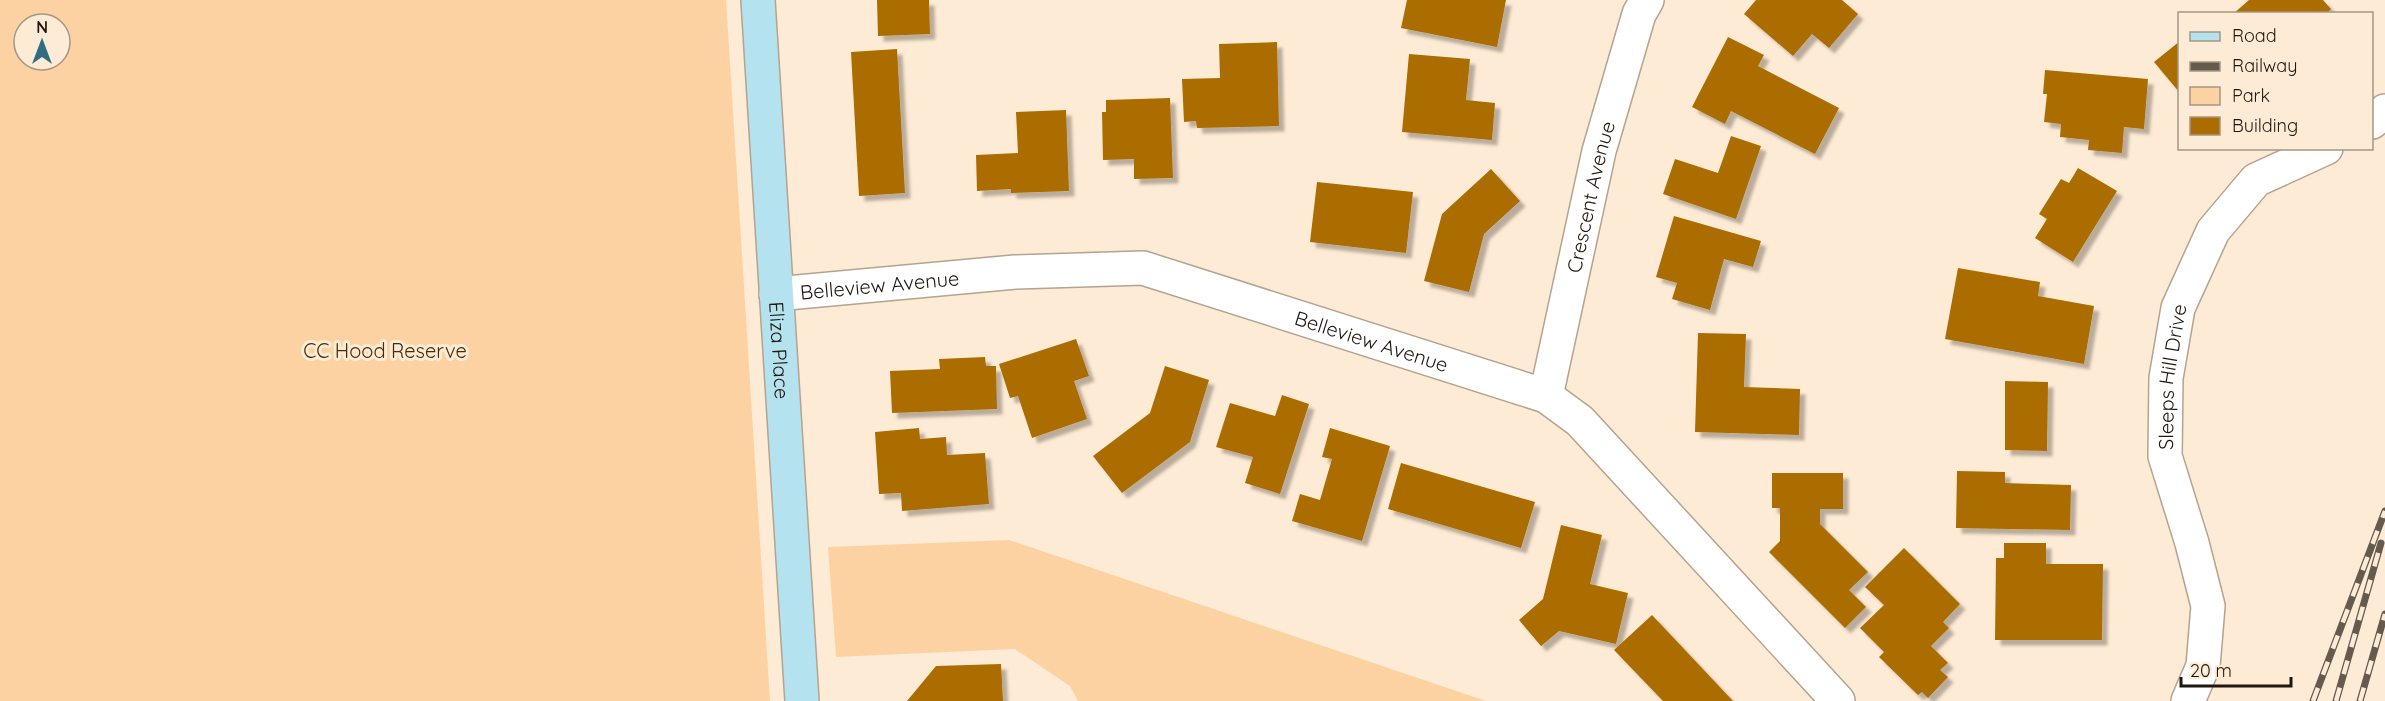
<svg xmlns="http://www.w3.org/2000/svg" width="2385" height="701" font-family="Quicksand,sans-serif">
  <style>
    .green { fill: #fdd2a2; fill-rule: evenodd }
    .building { fill: #ab6c00; filter: url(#shadow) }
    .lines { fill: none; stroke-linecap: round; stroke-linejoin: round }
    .street-casing { stroke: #b4a38f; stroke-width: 36 }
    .secondary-casing { stroke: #b4a38f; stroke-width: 36 }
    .street { stroke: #fff; stroke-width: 33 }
    .secondary { stroke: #b4e2ef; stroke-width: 33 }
    .rail-casing { stroke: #645a4d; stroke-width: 7 }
    .rail { stroke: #feebd5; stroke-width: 4.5; stroke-dasharray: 14; stroke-linecap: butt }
    .labels { text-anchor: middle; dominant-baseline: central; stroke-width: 6; stroke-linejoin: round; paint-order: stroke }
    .street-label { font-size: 20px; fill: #1e1810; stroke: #feebd5 }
    .park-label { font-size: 20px; fill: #472c07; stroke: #feebd5 }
  </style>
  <defs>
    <filter id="shadow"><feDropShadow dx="5.5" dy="5.5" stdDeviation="1.5" flood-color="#0004"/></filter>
  </defs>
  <rect width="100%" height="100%" fill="#feebd5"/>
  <g class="green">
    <path d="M0,0H726L770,701H0ZM24,24H60V60H24Z"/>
    <polygon points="1009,540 1486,701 1078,701 1070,686 1015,649 836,657 828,547"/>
  </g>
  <g class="building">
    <polygon points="877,0 929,0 930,34 878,36"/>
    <polygon points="1407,0 1506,0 1497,47 1401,28"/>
    <polygon points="1756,0 1842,0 1858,14 1829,48 1812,34 1793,56 1744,14"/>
    <polygon points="2249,0 2323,0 2331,9 2326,14 2233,14"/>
    <polygon points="1728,37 1764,55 1758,66 1839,108 1815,154 1731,111 1725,124 1692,107"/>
    <polygon points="2180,41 2180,93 2154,62"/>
    <polygon points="1277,42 1279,126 1197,128 1196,121 1184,122 1182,79 1220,78 1219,44"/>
    <polygon points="897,49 905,193 859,196 851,52"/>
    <polygon points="1409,54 1470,59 1466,100 1495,103 1492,140 1402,132"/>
    <polygon points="2045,70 2148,79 2144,129 2124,127 2122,153 2088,150 2089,140 2060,137 2061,124 2044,122 2047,94 2043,94"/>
    <polygon points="1170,98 1173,178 1134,179 1134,159 1103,160 1102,112 1106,112 1106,100"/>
    <polygon points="1066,110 1069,191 1011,193 1011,189 977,191 976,155 1018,153 1016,112"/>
    <polygon points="1731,136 1761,146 1736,219 1663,194 1675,159 1718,173"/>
    <polygon points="2078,168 2117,191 2073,262 2035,238 2047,219 2039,214 2061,179 2069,183"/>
    <polygon points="1491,169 1520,201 1484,234 1469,292 1424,281 1442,214"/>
    <polygon points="1317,182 1413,192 1406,253 1310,242"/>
    <polygon points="1674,216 1761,241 1753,267 1724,259 1710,310 1672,299 1677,283 1656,277"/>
    <polygon points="1958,268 2040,282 2038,296 2094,306 2084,364 1945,339"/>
    <polygon points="1698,333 1746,334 1744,387 1800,389 1799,435 1695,432"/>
    <polygon points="1076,339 1089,376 1074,381 1087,419 1032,438 1018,396 1010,398 999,364"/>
    <polygon points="985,357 986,366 996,366 997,409 892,413 890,371 940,369 939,359"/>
    <polygon points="1165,366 1209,380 1190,442 1122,493 1093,456 1150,413"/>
    <polygon points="2005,381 2048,382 2047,451 2005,450"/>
    <polygon points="1282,395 1309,404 1280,494 1245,483 1253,457 1216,447 1230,403 1275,416"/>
    <polygon points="919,428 920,439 946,437 947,455 985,453 989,504 902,511 901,493 879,494 875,432"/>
    <polygon points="1330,428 1390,446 1362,541 1292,521 1300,494 1320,500 1332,459 1322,457"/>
    <polygon points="1401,463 1535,502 1521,548 1388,509"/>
    <polygon points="1957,471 2005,472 2005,483 2071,485 2070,530 1956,528"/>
    <polygon points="1772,473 1843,473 1843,509 1820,509 1820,524 1868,572 1849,590 1866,607 1845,628 1769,552 1780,541 1780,508 1772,508"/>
    <polygon points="1561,525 1602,535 1590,584 1628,593 1616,644 1559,631 1541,646 1519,620 1543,599"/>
    <polygon points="2004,543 2046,543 2046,564 2103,564 2102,640 1995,640 1996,558 2004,558"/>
    <polygon points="1904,548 1960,604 1943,622 1949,628 1931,646 1948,663 1940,670 1948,677 1928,698 1922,692 1918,695 1879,657 1884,652 1860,628 1884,605 1865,587"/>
    <polygon points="1652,615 1733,701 1663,701 1614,650"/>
    <polygon points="1001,664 1003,701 907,701 936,666"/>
  </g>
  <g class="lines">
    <defs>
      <g id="street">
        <polyline points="2372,122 2385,111"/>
        <path id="s1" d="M776,294L1015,272L1143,268L1546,396L1580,421L1838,701"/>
        <path id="s2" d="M1546,396L1599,151L1639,14L1647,0"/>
        <path id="s3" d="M2188,701L2203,666L2208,606L2192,543L2165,456L2166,378L2178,308L2213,231L2256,180L2326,148"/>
      </g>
      <g id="secondary">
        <path id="s4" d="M758,0L802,701"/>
      </g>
    </defs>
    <use href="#street" class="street-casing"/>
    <use href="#secondary" class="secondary-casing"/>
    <use href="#street" class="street"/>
    <use href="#secondary" class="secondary"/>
    <defs>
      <g id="rail">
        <polyline points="2313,701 2385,511"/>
        <polyline points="2336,701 2381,543"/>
        <polyline points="2360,701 2385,614"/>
      </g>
    </defs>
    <use href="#rail" class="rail-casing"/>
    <use href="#rail" class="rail"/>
  </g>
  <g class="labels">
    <g class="street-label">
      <text stroke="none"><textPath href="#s2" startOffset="204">Crescent Avenue</textPath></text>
      <text stroke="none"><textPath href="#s1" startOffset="104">Belleview Avenue</textPath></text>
      <text stroke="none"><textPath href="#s1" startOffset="608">Belleview Avenue</textPath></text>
      <text stroke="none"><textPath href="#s4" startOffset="351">Eliza Place</textPath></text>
      <text stroke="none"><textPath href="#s3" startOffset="334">Sleeps Hill Drive</textPath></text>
    </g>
    <g class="park-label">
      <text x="385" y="350">CC Hood Reserve</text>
    </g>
  </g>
  <rect x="2178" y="12" width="195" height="138" fill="#feebd5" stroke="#a49786" stroke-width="1.5"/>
  <rect x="2190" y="32" width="30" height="9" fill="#b4e2ef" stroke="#a49786" stroke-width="1.5"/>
  <text x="2232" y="42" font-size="18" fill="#1e1810">Road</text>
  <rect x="2190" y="62" width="30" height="9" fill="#645a4d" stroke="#a49786" stroke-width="1.5"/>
  <text x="2232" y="72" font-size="18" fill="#1e1810">Railway</text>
  <rect x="2190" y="87" width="30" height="18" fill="#fdd2a2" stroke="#a49786" stroke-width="1.5"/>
  <text x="2232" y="102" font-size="18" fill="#1e1810">Park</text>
  <rect x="2190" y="117" width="30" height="18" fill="#ab6c00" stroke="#a49786" stroke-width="1.5"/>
  <text x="2232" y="132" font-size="18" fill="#1e1810">Building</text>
  <g transform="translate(42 42)"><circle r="28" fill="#feebd5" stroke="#a49786" stroke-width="1.5"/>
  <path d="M0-4.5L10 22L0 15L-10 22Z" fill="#306d84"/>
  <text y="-9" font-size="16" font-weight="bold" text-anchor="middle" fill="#1e1810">N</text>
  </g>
  <path d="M2181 677v9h110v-9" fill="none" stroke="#1e1810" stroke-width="3"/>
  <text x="2190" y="677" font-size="18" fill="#1e1810" stroke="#feebd5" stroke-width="4.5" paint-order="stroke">20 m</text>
</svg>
